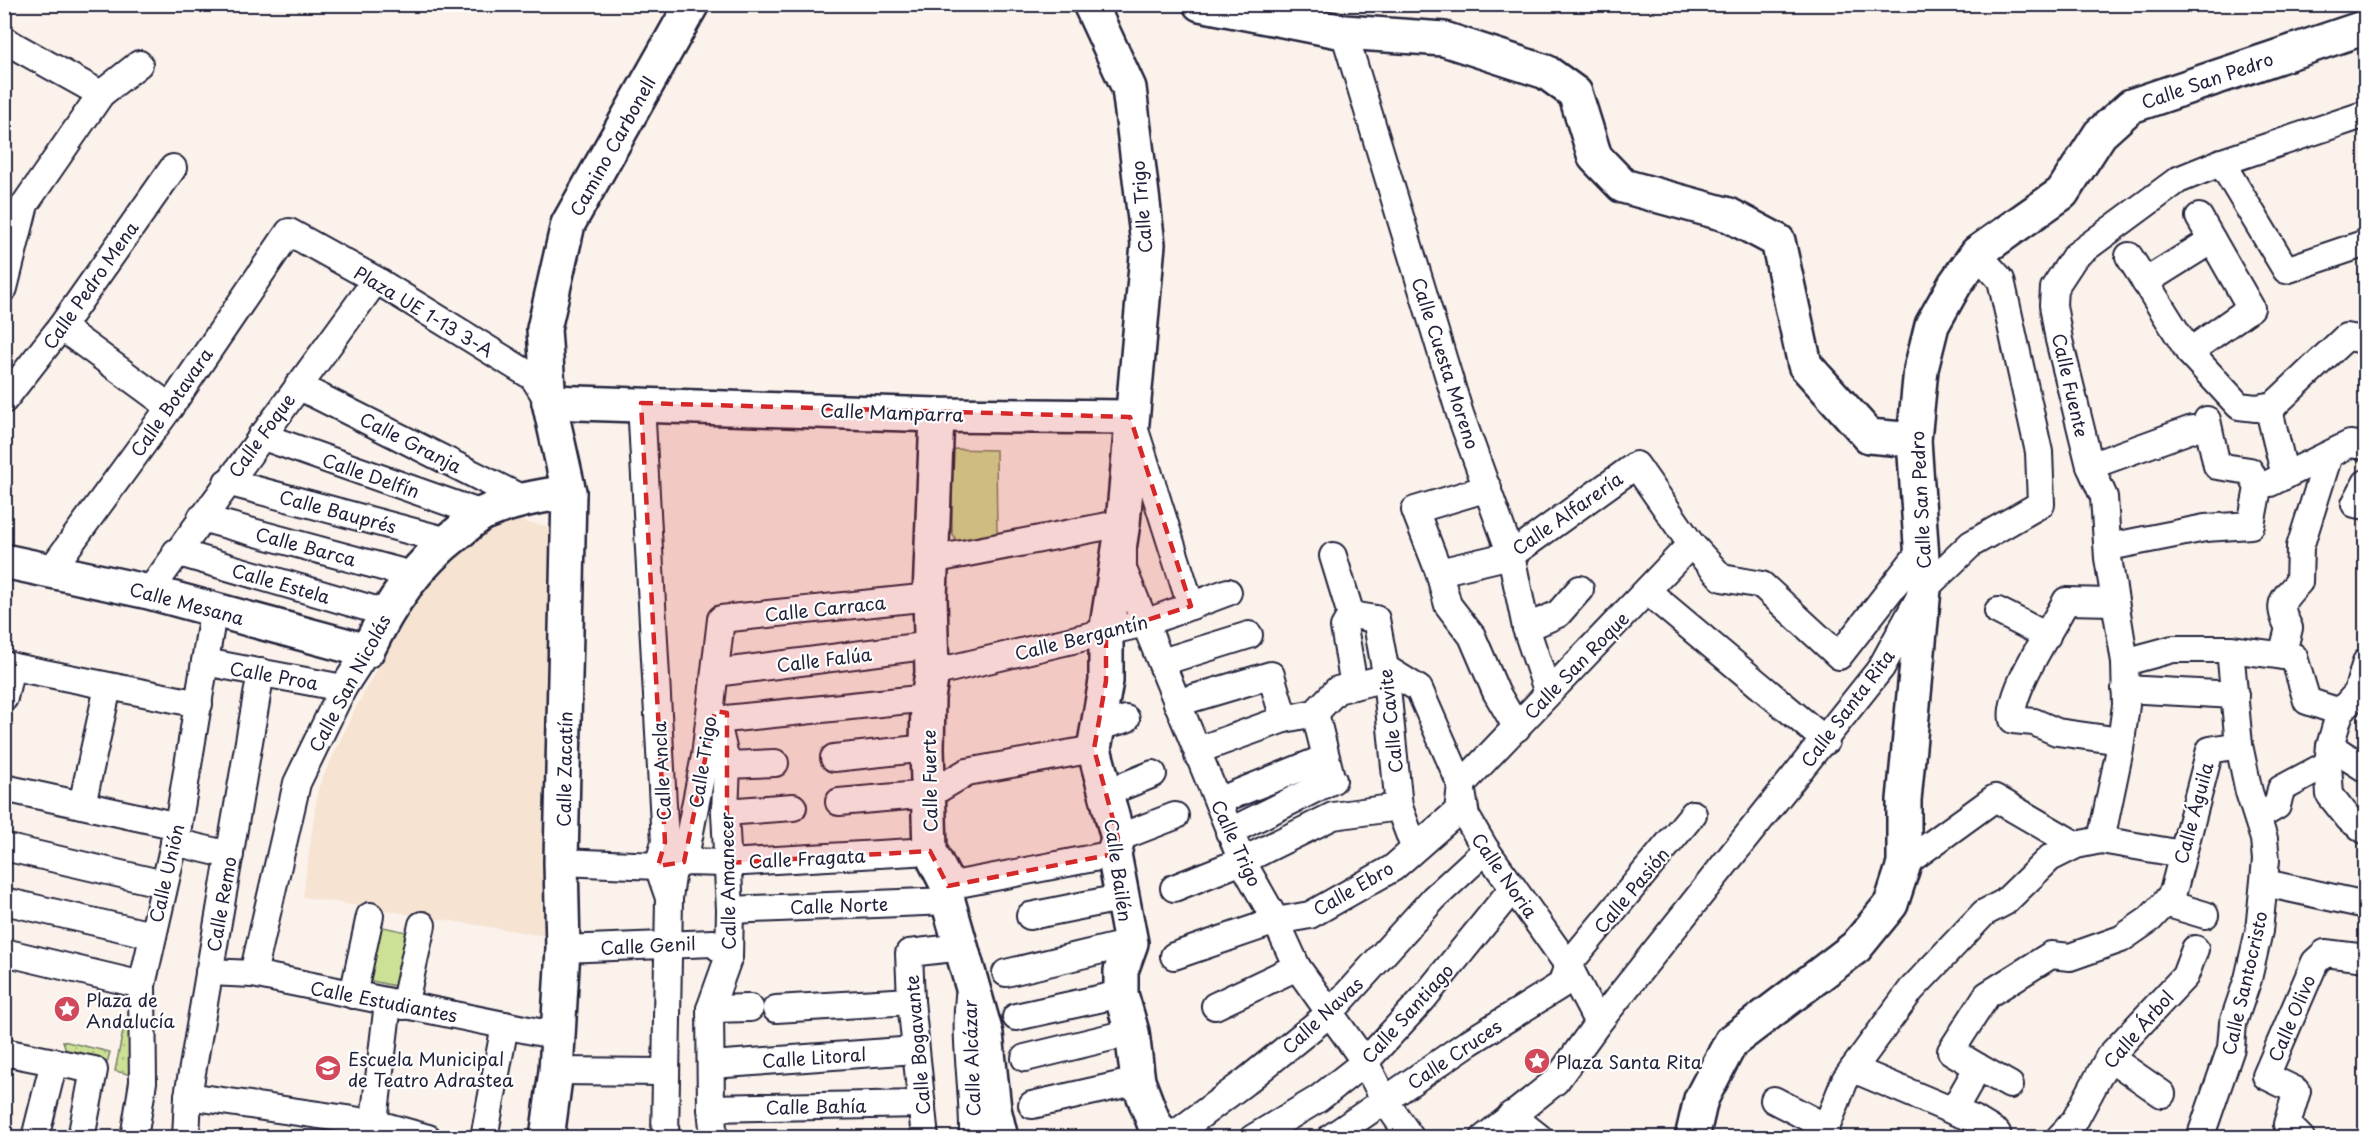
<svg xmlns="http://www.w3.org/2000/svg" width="2370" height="1142" font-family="'Playpen Sans',sans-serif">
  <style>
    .built { fill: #f6e3d2 }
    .grass { fill: url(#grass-dots); stroke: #788268; stroke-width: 1.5 }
    .park { fill: #cde196; stroke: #788268; stroke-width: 1.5 }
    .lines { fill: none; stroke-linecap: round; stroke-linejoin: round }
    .street-casing { stroke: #22223b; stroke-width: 30 }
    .secondary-casing { stroke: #22223b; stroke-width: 38 }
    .street { stroke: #fff; stroke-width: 26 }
    .secondary { stroke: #fff; stroke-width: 33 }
    .marked { fill: #d62828; fill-opacity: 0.2; stroke: #d62828; stroke-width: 4.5; stroke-dasharray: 12 8; stroke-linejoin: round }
    .labels { text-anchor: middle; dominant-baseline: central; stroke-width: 4.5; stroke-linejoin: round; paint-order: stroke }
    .street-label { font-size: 18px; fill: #22223b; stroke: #fff }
    .poi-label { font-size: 18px; fill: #22223b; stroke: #fff; text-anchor: start }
  </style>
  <defs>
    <pattern id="grass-dots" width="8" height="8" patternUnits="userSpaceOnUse" patternTransform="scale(1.5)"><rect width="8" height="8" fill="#cde196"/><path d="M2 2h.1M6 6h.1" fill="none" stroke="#b0c182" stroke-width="1.8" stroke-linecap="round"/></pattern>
  </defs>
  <rect width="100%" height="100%" fill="#fbf2eb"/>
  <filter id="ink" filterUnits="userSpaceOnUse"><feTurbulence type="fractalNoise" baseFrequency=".0167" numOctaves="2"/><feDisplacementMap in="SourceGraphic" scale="12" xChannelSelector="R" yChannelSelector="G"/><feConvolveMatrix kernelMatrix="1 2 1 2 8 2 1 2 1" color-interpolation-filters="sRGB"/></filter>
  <g filter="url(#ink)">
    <polygon class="built" points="501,518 558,528 552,937 303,897 318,788 356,707 423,590"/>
    <g class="grass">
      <polygon points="124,1026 132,1027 136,1076 115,1071"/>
      <polygon points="63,1041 110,1052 107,1063 67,1053"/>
    </g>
    <g class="park">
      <polygon points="952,449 996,450 997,533 957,541 952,534"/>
      <polygon points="374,925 411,933 400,987 362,979"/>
    </g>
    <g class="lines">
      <defs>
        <g id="street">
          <polyline points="1344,32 1460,414 1511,555 1526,628 1548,693"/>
          <polyline points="4,40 101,94"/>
          <polyline points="2221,162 2286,270 2366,243"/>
          <polyline points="2129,256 2189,352 2239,406 2256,408 2274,405"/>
          <polyline points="2145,282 2212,240"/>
          <polyline points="4,288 25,204 101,94 139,64"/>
          <polyline points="61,327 170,407"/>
          <polyline points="2189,352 2251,308 2199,217"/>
          <polyline points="298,386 523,499"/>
          <polyline points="4,400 61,327 173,168"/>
          <polyline points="641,403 665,842 658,866 669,898 665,1138"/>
          <polyline points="1134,427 1191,606"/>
          <polyline points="261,436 482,514"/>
          <polyline points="2090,466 2192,429"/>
          <polyline points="2285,476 2270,414 2274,405 2346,337 2366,340"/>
          <polyline points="227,482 448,541"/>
          <polyline points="2270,483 2350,444 2366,446"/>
          <polyline points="2366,483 2355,504 2366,506"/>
          <polyline points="1488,488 1415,510 1439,572 1448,605 1472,636 1496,692 1517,728"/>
          <polyline points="201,518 412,575"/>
          <polyline points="2109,547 2205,528 2251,525 2258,488 2250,471 2217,466 2207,420"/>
          <polyline points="176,552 386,613"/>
          <polyline points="1333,556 1351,615 1344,627 1354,686"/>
          <polyline points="931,560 1123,523 1123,569 1242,861 1276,921 1297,967 1365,1062 1385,1101 1411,1138"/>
          <polyline points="51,570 170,407 289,232 376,280 533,377 549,402"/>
          <polyline points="1439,572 1511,555 1636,465 1691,544 1722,578 1762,585 1839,656 1923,548"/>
          <polyline points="1647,591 1826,741"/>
          <polyline points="149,592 376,280"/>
          <path d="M2114,602L2066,601C2053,627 2007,693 2013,720L2034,722L2057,732L2121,741"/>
          <polyline points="1998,611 2047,636"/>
          <polyline points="1351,615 1376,619 1385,668 1399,807 1414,847"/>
          <polyline points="1526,628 1558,614 1580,589"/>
          <path d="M2282,656L2289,628C2277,604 2281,601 2299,582L2300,547L2329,455"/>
          <polyline points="205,662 343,688"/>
          <polyline points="1162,662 1249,635"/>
          <polyline points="2125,662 2173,649 2230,649 2294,657 2307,701 2340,712"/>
          <polyline points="2366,662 2357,693 2340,712 2330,746 2328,764 2330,795 2349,819 2366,831"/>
          <polyline points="4,665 199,704"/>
          <polyline points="1385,668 1419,689 1461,785 1466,816 1486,850 1568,965 1598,1023"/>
          <polyline points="715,673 932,645"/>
          <polyline points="932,673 1145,623 1228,592"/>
          <polyline points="2125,689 2235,695"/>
          <polyline points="4,698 11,666"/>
          <polyline points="1177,703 1271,675 1284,719"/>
          <polyline points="1315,713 1330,773"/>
          <polyline points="716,720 928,698"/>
          <polyline points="1098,727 1126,719"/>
          <polyline points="2330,746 2366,769"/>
          <polyline points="1198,756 1204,748 1284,719 1315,713 1337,690 1386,678"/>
          <polyline points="834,758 927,748"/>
          <polyline points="727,765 775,763"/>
          <polyline points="4,788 178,826"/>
          <polyline points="1106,793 1153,774"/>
          <polyline points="1218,801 1325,758"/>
          <polyline points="839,802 930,794 967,772 1094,749"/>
          <polyline points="82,805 108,687"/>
          <polyline points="725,812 793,807"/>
          <polyline points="2258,817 2277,806 2281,789 2328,764"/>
          <polyline points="1229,832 1333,780"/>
          <polyline points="1118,838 1175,816"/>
          <polyline points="2101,840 2120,749 2126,705 2125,662 2108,558 2104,497 2090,466 2059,340 2053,305 2054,288 2075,256 2178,180 2225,161 2366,114"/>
          <polyline points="174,842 230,855"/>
          <polyline points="4,847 164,884"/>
          <polyline points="561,862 658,866 684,862 727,863 930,851"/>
          <polyline points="1904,864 1995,798 2076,845"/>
          <polyline points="2265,883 2366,905"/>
          <polyline points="948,886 1114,854"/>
          <polyline points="1174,888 1242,861 1333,816 1399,807"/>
          <polyline points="669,898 673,869 684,862 705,756 721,619 930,597"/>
          <polyline points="4,901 152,935"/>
          <polyline points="2165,903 2173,892 2210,750 2239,745"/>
          <polyline points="730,910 948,901"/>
          <polyline points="1030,916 1120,898"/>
          <polyline points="563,949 713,943 729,956"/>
          <polyline points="4,952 142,985"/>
          <polyline points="1174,956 1276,921 1310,915 1393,868 1458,811 1461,785 1691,544"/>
          <polyline points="209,972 253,974 558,1036"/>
          <polyline points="1006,973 1131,943"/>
          <polyline points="253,974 297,783 343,688 367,651"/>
          <polyline points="353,995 370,916"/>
          <path d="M969,996C964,1043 974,1090 973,1138"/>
          <polyline points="404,1006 422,925"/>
          <polyline points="1215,1006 1297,967"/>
          <polyline points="710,1009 750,1008"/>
          <polyline points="776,1009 911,1001"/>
          <polyline points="1016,1017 1121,994"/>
          <polyline points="4,1052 94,1070 81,1138"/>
          <polyline points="2109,1057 2162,1094"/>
          <polyline points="1025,1058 1132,1032"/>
          <polyline points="712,1065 915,1050"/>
          <polyline points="1978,1067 2010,1085"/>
          <polyline points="1853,1069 1953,1111 1978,1067 1951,1051 1987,995 2051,955 2070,957 2121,939 2150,919 2165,903 2205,915"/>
          <polyline points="556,1071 665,1072"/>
          <polyline points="188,1096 374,1123 428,1138"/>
          <polyline points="1774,1100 1826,1127"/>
          <polyline points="1032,1105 1138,1081"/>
          <polyline points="711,1108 922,1104"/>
          <polyline points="1953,1111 1974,1119 1997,1133"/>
          <polyline points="1511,1115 1540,1138"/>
          <polyline points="35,1138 54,1062"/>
          <polyline points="134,1138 143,1082 142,985 178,826 211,625 216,611"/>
          <polyline points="186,1138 188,1096 261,672"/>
          <polyline points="372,1138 388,1003"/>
          <polyline points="484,1138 505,1025"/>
          <polyline points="714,1138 711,1108 710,1009 729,956 730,910 725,812 727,765 716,719"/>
          <polyline points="925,1138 911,1001 909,953 963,947"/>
          <polyline points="1170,1138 1245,1082 1330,1013 1434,898 1486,850"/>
          <polyline points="1253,1138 1318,1099 1365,1062 1423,999 1513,888"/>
          <polyline points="1330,1138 1468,1043 1561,985 1568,965 1693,814"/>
          <polyline points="1484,1138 1556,1081 1598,1023 1881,668 1924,589 1971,544 2041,504 2039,452 2001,280 1977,253"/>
          <polyline points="1822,1138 1845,1080 1911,990 1984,913 2005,902 2050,858 2076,845 2101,840 2182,854"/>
          <polyline points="2059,1138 2074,1122 2109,1057 2185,976 2195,949"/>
          <polyline points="2200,1138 2231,1048 2233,1023 2248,979 2259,931 2266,860 2264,839 2249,792 2239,745 2230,649"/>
          <polyline points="2301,1138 2287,1124 2297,1091 2266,1076 2315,962 2325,953 2366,958"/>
        </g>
        <g id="secondary">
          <polyline points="1090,4 1129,88 1148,244 1123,523 1106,633 1106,681 1094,749 1118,838 1114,854 1131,943 1121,971 1121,994 1132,1032 1138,1081 1154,1123 1166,1138"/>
          <polyline points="1200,4 1344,32 1444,39 1546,72 1575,93 1595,157 1623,186 1729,215 1778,241 1805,365 1869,436 1914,440"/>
          <polyline points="549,402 937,415 1130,417"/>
          <polyline points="937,415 930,597 932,673 928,698 927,748 930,851 948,886 948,901 986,1034 994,1109 1001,1138"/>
          <path d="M4,561L149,592L367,651C391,602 415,566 459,532C467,526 475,517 484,513C512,501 539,496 569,492"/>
          <polyline points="547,1138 556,1071 563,949 561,862 569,492 549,402 544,329 568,224 692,4"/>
          <polyline points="1692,1138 1701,1099 1731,1042 1856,947 1891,904 1904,864 1904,800 1924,589 1914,440 1921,369 1932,325 1955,284 1977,253 2062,193 2100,134 2131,106 2366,27"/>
        </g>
      </defs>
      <use href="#street" class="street-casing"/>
      <use href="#secondary" class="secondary-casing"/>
      <use href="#street" class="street"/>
      <use href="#secondary" class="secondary"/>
    </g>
  </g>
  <path class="marked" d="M641,403L1130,417L1191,606L1106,633V681L1094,749L1118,838L1114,854L948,886L930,851L727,863V713L715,711L684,862L658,866L665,842Z"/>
  <defs>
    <symbol id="sight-disc" viewBox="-11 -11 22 22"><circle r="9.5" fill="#d1495b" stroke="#fff"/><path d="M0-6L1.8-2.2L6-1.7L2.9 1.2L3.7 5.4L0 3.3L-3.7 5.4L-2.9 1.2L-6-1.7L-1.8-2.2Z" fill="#fff"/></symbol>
    <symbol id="school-disc" viewBox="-11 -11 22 22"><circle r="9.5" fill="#d1495b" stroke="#fff"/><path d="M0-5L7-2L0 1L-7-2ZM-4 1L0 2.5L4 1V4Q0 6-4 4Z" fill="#fff"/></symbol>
  </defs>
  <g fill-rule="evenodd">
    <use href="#sight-disc" x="52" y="994" width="30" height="30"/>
    <use href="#sight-disc" x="1522" y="1046" width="30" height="30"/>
    <use href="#school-disc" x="313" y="1053" width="30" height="30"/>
  </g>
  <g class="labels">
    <g class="street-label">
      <text transform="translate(2207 80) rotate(-19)">Calle San Pedro</text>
      <text transform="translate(612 146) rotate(-61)">Camino Carbonell</text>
      <text transform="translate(1141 207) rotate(-95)">Calle Trigo</text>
      <text transform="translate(90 285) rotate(-55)">Calle Pedro Mena</text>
      <text transform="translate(424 311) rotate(31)">Plaza UE 1-13 3-A</text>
      <text transform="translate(1446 363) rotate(72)">Calle Cuesta Moreno</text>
      <text transform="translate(2071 385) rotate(77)">Calle Fuente</text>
      <text transform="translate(171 402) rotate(-55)">Calle Botavara</text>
      <text transform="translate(892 412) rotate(2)">Calle Mamparra</text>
      <text transform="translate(261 435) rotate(-54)">Calle Foque</text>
      <text transform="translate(411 442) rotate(27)">Calle Granja</text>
      <text transform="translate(371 475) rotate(19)">Calle Delfín</text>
      <text transform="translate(1920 500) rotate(-93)">Calle San Pedro</text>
      <text transform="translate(338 511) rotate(15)">Calle Bauprés</text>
      <text transform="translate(1567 513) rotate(-35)">Calle Alfarería</text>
      <text transform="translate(306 546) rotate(15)">Calle Barca</text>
      <text transform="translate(281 583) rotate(16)">Calle Estela</text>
      <text transform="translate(187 603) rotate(15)">Calle Mesana</text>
      <text transform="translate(825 608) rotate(-6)">Calle Carraca</text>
      <text transform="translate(1081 637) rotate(-14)">Calle Bergantín</text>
      <text transform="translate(824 659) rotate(-7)">Calle Falúa</text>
      <text transform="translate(1576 665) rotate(-46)">Calle San Roque</text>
      <text transform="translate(274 675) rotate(10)">Calle Proa</text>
      <text transform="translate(349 683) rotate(-62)">Calle San Nicolás</text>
      <text transform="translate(1847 708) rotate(-53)">Calle Santa Rita</text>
      <text transform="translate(1390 721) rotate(-96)">Calle Cavite</text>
      <text transform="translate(702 762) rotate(-81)">Calle Trigo</text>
      <text transform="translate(564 769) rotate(-89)">Calle Zacatín</text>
      <text transform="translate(661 771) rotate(-93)">Calle Ancla</text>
      <text transform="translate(929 781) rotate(-91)">Calle Fuerte</text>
      <text transform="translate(2193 813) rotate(-75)">Calle Águila</text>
      <text transform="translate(1237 843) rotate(65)">Calle Trigo</text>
      <text transform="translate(807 858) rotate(-3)">Calle Fragata</text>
      <text transform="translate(1119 870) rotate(82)">Calle Bailén</text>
      <text transform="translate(166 873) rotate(-77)">Calle Unión</text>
      <text transform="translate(1505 875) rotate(55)">Calle Noria</text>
      <text transform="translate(727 881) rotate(-91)">Calle Amanecer</text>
      <text transform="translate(1353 888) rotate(-30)">Calle Ebro</text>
      <text transform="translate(1631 890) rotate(-50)">Calle Pasión</text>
      <text transform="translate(221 904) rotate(-80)">Calle Remo</text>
      <text transform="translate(839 905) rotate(-2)">Calle Norte</text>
      <text transform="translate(648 945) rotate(-3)">Calle Genil</text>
      <text transform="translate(2244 983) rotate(-77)">Calle Santocristo</text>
      <text transform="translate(384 1001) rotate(11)">Calle Estudiantes</text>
      <text transform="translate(1407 1013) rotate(-48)">Calle Santiago</text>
      <text transform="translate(1322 1015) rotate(-43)">Calle Navas</text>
      <text transform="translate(2291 1018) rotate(-67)">Calle Olivo</text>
      <text transform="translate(2138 1029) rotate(-49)">Calle Árbol</text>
      <text transform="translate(917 1045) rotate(-95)">Calle Bogavante</text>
      <text transform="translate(1454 1054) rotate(-34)">Calle Cruces</text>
      <text transform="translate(814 1057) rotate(-4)">Calle Litoral</text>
      <text transform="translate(971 1058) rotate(-92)">Calle Alcázar</text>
      <text transform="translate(816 1106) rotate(-1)">Calle Bahía</text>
    </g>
    <g class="poi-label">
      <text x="86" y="999">Plaza de<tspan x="86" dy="21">Andalucía</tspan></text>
      <text x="348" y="1058">Escuela Municipal<tspan x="348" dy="21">de Teatro Adrastea</tspan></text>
      <text x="1556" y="1061">Plaza Santa Rita</text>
    </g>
  </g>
  <rect width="2370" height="1142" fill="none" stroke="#fff" stroke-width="24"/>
  <rect x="12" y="12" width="2346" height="1118" fill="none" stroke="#22223b" stroke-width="2" filter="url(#ink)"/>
</svg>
